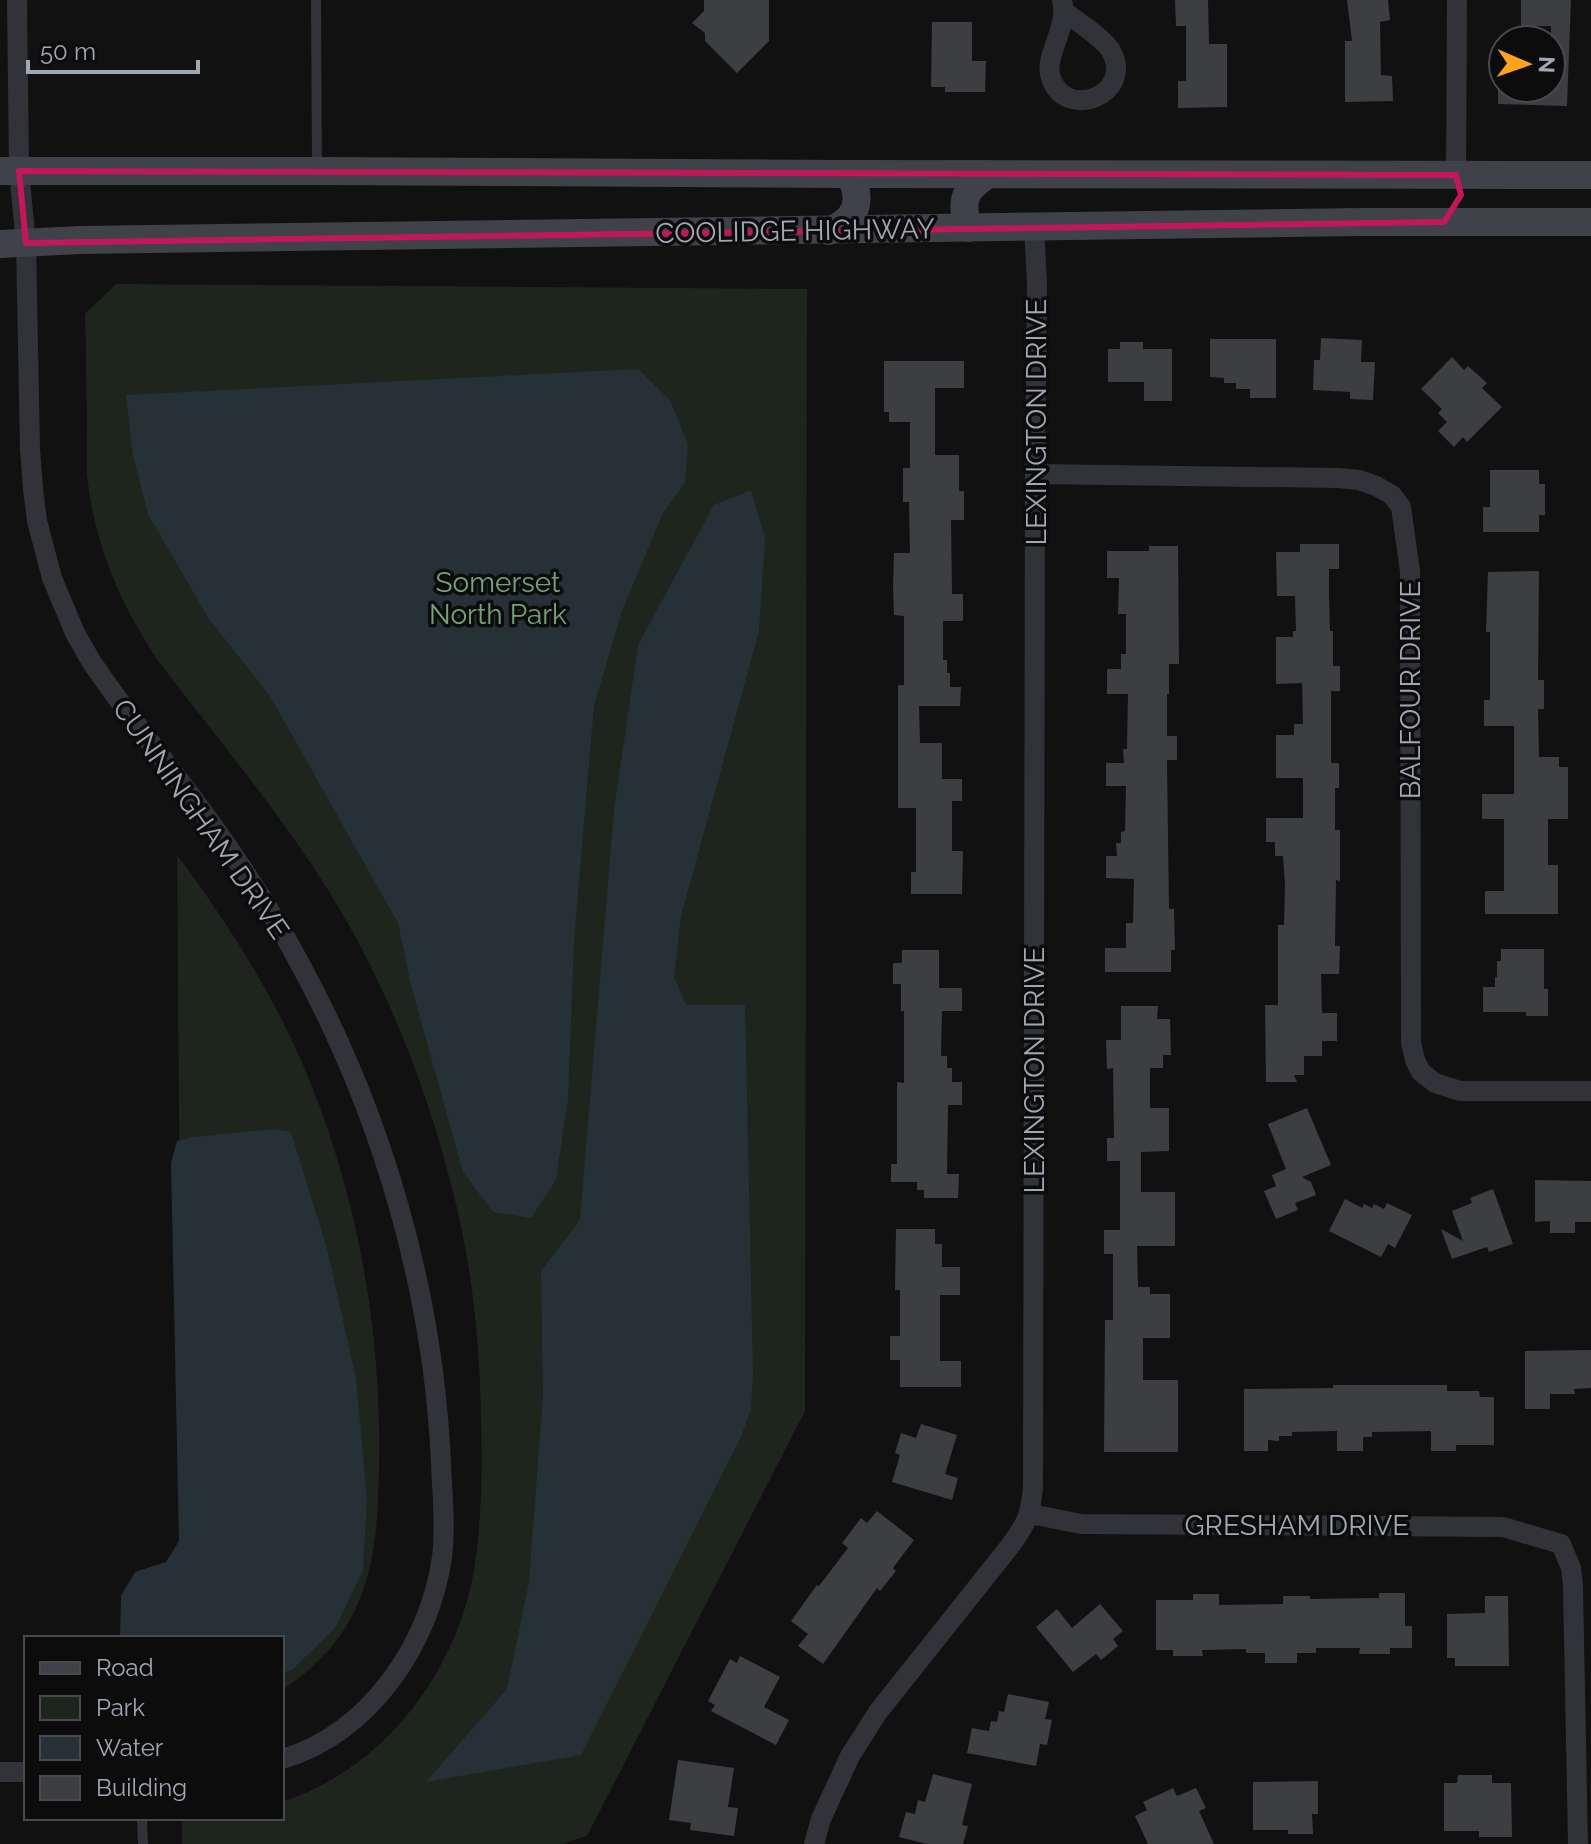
<svg xmlns="http://www.w3.org/2000/svg" width="1591" height="1844" font-family="Raleway,sans-serif">
  <style>
    .green { fill: #1d251d }
    .water { fill: #263137 }
    .building { fill: #3c3e42 }
    .lines { fill: none; stroke-linecap: round; stroke-linejoin: round }
    .service { stroke: #313338; stroke-width: 10 }
    .minor { stroke: #313338; stroke-width: 20 }
    .secondary { stroke: #3f4248; stroke-width: 28 }
    .marked { fill: none; stroke: #c2185b; stroke-width: 6; stroke-linejoin: round }
    .labels { text-anchor: middle; dominant-baseline: central; stroke-width: 7; stroke-linejoin: round; paint-order: stroke }
    .street-label { font-size: 28px; fill: #a1a8b4; stroke: #0c0c0d }
    .park-label { font-size: 28px; fill: #76a176; stroke: #0c0c0d }
  </style>
  <rect width="100%" height="100%" fill="#111112"/>
  <g class="green">
    <path d="M116,284L807,289L805,1411L587,1836L562,1844H182V1821L221,1818H282V1802C383,1769 456,1674 474,1570C482,1521 482,1469 481,1419C480,1343 472,1266 453,1192C431,1103 398,1015 354,934C301,837 226,750 159,662C120,604 94,544 87,474C86,456 87,437 87,419C86,384 86,349 85,314Z"/>
    <path d="M177,855C230,926 278,1001 311,1084C360,1207 382,1337 379,1469C378,1518 376,1571 352,1616C336,1647 311,1671 282,1690V1638H183Z"/>
  </g>
  <g class="water">
    <polygon points="638,369 670,400 688,444 685,482 662,515 622,611 594,705 574,941 568,1099 556,1180 531,1218 493,1212 463,1172 411,985 398,923 270,696 209,619 148,514 133,456 126,395"/>
    <polygon points="751,490 765,538 759,631 681,916 674,977 686,1005 745,1005 753,1373 751,1409 741,1437 581,1755 426,1782 507,1689 529,1582 543,1395 541,1271 580,1220 614,810 638,645 714,505"/>
    <polygon points="274,1129 291,1132 327,1249 356,1379 367,1498 363,1570 335,1628 293,1669 282,1673 282,1638 120,1638 121,1596 135,1572 166,1562 179,1541 171,1163 177,1141 193,1137"/>
  </g>
  <g class="building">
    <polygon points="704,0 769,0 769,41 737,73 705,41 705,33 692,23 704,11"/>
    <polygon points="1175,0 1208,0 1209,44 1227,44 1227,107 1178,108 1178,81 1186,81 1186,26 1176,26"/>
    <polygon points="1347,0 1388,0 1390,20 1380,22 1381,75 1392,76 1393,101 1345,102 1345,41 1352,41"/>
    <polygon points="1521,0 1571,0 1567,106 1498,104 1498,88 1551,88 1551,26 1521,26"/>
    <polygon points="932,22 972,22 972,61 986,61 985,92 945,92 945,87 931,87"/>
    <polygon points="1321,338 1362,340 1361,362 1375,362 1373,400 1350,399 1350,392 1313,390 1314,360 1320,360"/>
    <polygon points="1210,339 1276,339 1276,398 1250,398 1250,389 1236,389 1236,383 1224,383 1224,378 1210,377"/>
    <polygon points="1120,342 1143,342 1143,349 1172,349 1172,401 1144,401 1144,382 1108,382 1108,349 1120,349"/>
    <polygon points="1452,357 1464,370 1468,366 1487,383 1482,388 1502,407 1467,442 1463,437 1454,447 1438,431 1447,422 1438,413 1442,409 1421,389"/>
    <polygon points="884,361 964,361 964,388 935,388 935,455 959,455 959,491 964,491 964,520 951,520 952,594 963,594 963,621 943,621 943,660 947,660 947,673 950,673 950,687 961,687 960,706 919,706 920,743 942,743 942,779 962,779 962,801 952,801 952,851 963,851 962,894 911,894 911,872 916,872 916,808 898,808 898,685 904,685 904,616 894,615 893,587 894,553 910,553 909,502 903,502 903,468 910,468 910,422 889,422 889,412 884,412"/>
    <polygon points="1490,470 1539,470 1539,484 1545,484 1545,515 1539,515 1539,532 1483,532 1483,507 1490,507"/>
    <polygon points="1300,544 1339,544 1339,569 1329,569 1329,596 1330,631 1333,631 1333,666 1340,666 1340,691 1331,691 1331,763 1339,763 1339,788 1335,788 1335,830 1340,830 1340,881 1336,880 1335,946 1340,946 1339,974 1321,974 1322,1013 1337,1013 1337,1041 1322,1041 1322,1056 1304,1056 1304,1075 1294,1075 1297,1082 1266,1082 1265,1005 1278,1005 1278,925 1284,925 1285,885 1283,856 1275,856 1275,842 1266,842 1266,818 1303,818 1303,778 1276,778 1276,735 1294,735 1294,724 1303,724 1302,683 1276,684 1276,637 1293,637 1293,631 1296,631 1295,596 1277,596 1276,552 1300,552"/>
    <polygon points="1149,546 1178,546 1179,664 1169,664 1169,694 1167,694 1167,736 1177,736 1177,760 1167,760 1169,909 1174,909 1175,950 1171,950 1171,972 1105,972 1105,948 1126,948 1126,923 1133,923 1134,879 1106,878 1106,856 1117,856 1116,843 1121,843 1121,832 1125,831 1126,786 1106,786 1106,763 1124,763 1123,749 1127,749 1128,694 1107,694 1107,669 1121,669 1121,654 1126,654 1126,614 1118,614 1119,578 1107,578 1107,551 1149,551"/>
    <polygon points="1539,571 1538,680 1544,680 1544,709 1538,709 1539,757 1559,757 1559,767 1568,767 1568,819 1548,819 1548,865 1558,865 1558,914 1485,914 1485,891 1504,891 1504,819 1482,819 1482,794 1514,794 1514,726 1484,726 1484,700 1490,700 1490,632 1486,632 1488,572"/>
    <polygon points="1501,949 1544,949 1544,989 1548,989 1548,1016 1526,1016 1526,1012 1483,1012 1483,987 1495,987 1495,977 1497,977 1497,961 1501,961"/>
    <polygon points="902,950 939,950 939,988 962,988 962,1011 942,1011 941,1056 947,1056 947,1068 952,1068 952,1082 962,1082 962,1105 948,1105 947,1174 959,1174 958,1198 924,1198 924,1190 917,1190 917,1182 891,1182 891,1164 897,1164 897,1082 904,1083 904,1011 901,1011 901,984 893,984 893,963 902,963"/>
    <polygon points="1121,1006 1158,1006 1157,1019 1170,1019 1171,1055 1163,1055 1163,1068 1150,1068 1150,1108 1169,1108 1169,1151 1141,1152 1141,1192 1175,1192 1175,1246 1137,1246 1138,1287 1150,1287 1150,1294 1170,1294 1170,1338 1143,1338 1143,1380 1178,1380 1178,1452 1104,1452 1105,1320 1113,1320 1113,1254 1104,1254 1104,1230 1120,1230 1120,1161 1107,1161 1107,1138 1114,1138 1113,1068 1107,1069 1106,1040 1121,1040"/>
    <polygon points="1307,1108 1331,1165 1302,1177 1311,1182 1316,1195 1295,1203 1298,1210 1276,1219 1264,1191 1276,1186 1272,1175 1286,1169 1268,1124"/>
    <polygon points="1535,1180 1591,1181 1591,1222 1575,1222 1575,1233 1550,1233 1550,1221 1535,1222"/>
    <polygon points="1493,1189 1513,1244 1489,1252 1487,1247 1452,1259 1441,1229 1463,1241 1452,1211 1472,1203 1470,1198"/>
    <polygon points="1345,1199 1362,1208 1364,1204 1372,1208 1374,1204 1384,1209 1387,1203 1412,1215 1395,1248 1388,1244 1381,1257 1329,1231"/>
    <polygon points="896,1229 935,1229 935,1244 942,1244 942,1267 960,1267 960,1295 940,1295 940,1361 961,1361 961,1387 900,1387 900,1360 890,1360 890,1336 900,1336 900,1290 895,1290"/>
    <polygon points="1591,1350 1591,1388 1574,1389 1575,1394 1550,1394 1550,1409 1525,1409 1525,1351"/>
    <polygon points="1333,1385 1447,1385 1447,1391 1479,1391 1480,1397 1494,1397 1494,1445 1456,1445 1456,1451 1431,1451 1431,1431 1372,1432 1372,1437 1363,1437 1363,1451 1337,1451 1337,1431 1292,1432 1292,1436 1279,1436 1279,1441 1268,1440 1268,1451 1244,1451 1244,1389 1333,1388"/>
    <polygon points="921,1424 957,1435 945,1474 958,1478 952,1500 892,1482 900,1455 895,1453 901,1433 916,1438"/>
    <polygon points="877,1511 914,1540 893,1568 896,1571 880,1591 877,1588 823,1664 798,1646 808,1634 791,1621 817,1585 819,1586 848,1548 842,1543 861,1518 867,1523"/>
    <polygon points="1379,1593 1405,1593 1405,1626 1412,1626 1412,1648 1390,1648 1390,1654 1359,1654 1360,1648 1316,1648 1316,1653 1297,1653 1297,1663 1265,1663 1265,1653 1246,1653 1246,1649 1202,1650 1203,1656 1173,1656 1173,1650 1156,1650 1156,1600 1193,1600 1193,1594 1219,1594 1219,1605 1283,1604 1283,1596 1310,1596 1310,1599 1379,1598"/>
    <polygon points="1485,1596 1508,1596 1509,1666 1455,1666 1455,1658 1447,1658 1447,1614 1485,1613"/>
    <polygon points="1100,1604 1123,1631 1113,1639 1118,1646 1101,1660 1096,1654 1073,1672 1036,1627 1057,1609 1072,1628"/>
    <polygon points="740,1656 780,1677 764,1707 789,1720 776,1745 711,1711 715,1705 708,1701 730,1659 737,1663"/>
    <polygon points="1008,1694 1049,1702 1045,1719 1052,1720 1047,1745 1040,1744 1036,1766 967,1753 972,1728 989,1731 991,1721 997,1722 999,1711 1004,1712"/>
    <polygon points="678,1760 734,1768 728,1807 738,1808 734,1836 690,1830 691,1823 669,1820"/>
    <polygon points="933,1774 972,1784 962,1825 968,1826 963,1844 927,1844 899,1837 906,1812 915,1814 918,1800 925,1802"/>
    <polygon points="1458,1775 1492,1775 1492,1783 1511,1783 1512,1837 1479,1837 1479,1831 1444,1831 1444,1783 1457,1783"/>
    <polygon points="1318,1781 1318,1814 1312,1814 1313,1834 1288,1834 1288,1830 1253,1830 1253,1782"/>
    <polygon points="1173,1788 1177,1796 1196,1788 1206,1808 1199,1811 1214,1844 1148,1844 1135,1816 1147,1810 1143,1802"/>
  </g>
  <g class="lines">
    <g class="service">
      <polyline points="316,0 317,170"/>
      <polyline points="142,1818 143,1844"/>
    </g>
    <g class="minor">
      <path d="M17,0L19,171L26,243L30,449L33,489L37,521L52,578L75,633L91,661C125,712 164,759 200,808C236,857 270,908 299,962C382,1114 433,1289 441,1462C442,1493 446,1526 442,1557C430,1644 369,1734 282,1759"/>
      <path d="M1062,0C1069,29 1043,56 1051,78C1066,122 1135,94 1111,51C1105,39 1076,21 1064,11"/>
      <polyline points="1456,175 1457,0"/>
      <polyline points="1035,474 1338,478 1359,480 1376,486 1392,495 1401,507 1410,571 1411,1043 1415,1060 1421,1072 1435,1083 1460,1091 1591,1091"/>
      <polyline points="1031,1514 1081,1524 1503,1527 1561,1544 1571,1568 1573,1586 1578,1844"/>
      <polyline points="0,1772 26,1772"/>
      <path d="M814,1844L821,1819L850,1756L878,1712L1010,1546C1027,1523 1030,1516 1033,1488L1035,474L1037,283L1034,227"/>
    </g>
    <g class="secondary">
      <polyline points="0,171 317,171 841,174 1591,175"/>
      <path d="M968,228C960,200 964,189 989,174"/>
      <path d="M829,231C857,219 863,202 850,174"/>
      <polyline points="0,244 80,240 1363,222 1591,222"/>
    </g>
  </g>
  <path class="marked" d="M19,171L1456,175L1461,195L1444,222L26,243Z"/>
  <g class="labels">
    <g class="street-label">
      <text transform="translate(795 231) rotate(-1)">COOLIDGE HIGHWAY</text>
      <text transform="translate(1036 422) rotate(-90)">LEXINGTON DRIVE</text>
      <text transform="translate(1410 690) rotate(-90)">BALFOUR DRIVE</text>
      <text transform="translate(201 819) rotate(55)">CUNNINGHAM DRIVE</text>
      <text transform="translate(1034 1070) rotate(-90)">LEXINGTON DRIVE</text>
      <text x="1297" y="1525">GRESHAM DRIVE</text>
    </g>
    <g class="park-label">
      <text x="498" y="582">Somerset<tspan x="498" dy="32">North Park</tspan></text>
    </g>
  </g>
  <rect x="24" y="1636" width="260" height="184" fill="#0c0c0d" stroke="#484a50" stroke-width="2"/>
  <rect x="40" y="1662" width="40" height="12" fill="#3f4248" stroke="#484a50" stroke-width="2"/>
  <text x="96" y="1676" font-size="24" fill="#a1a8b4">Road</text>
  <rect x="40" y="1696" width="40" height="24" fill="#1d251d" stroke="#484a50" stroke-width="2"/>
  <text x="96" y="1716" font-size="24" fill="#a1a8b4">Park</text>
  <rect x="40" y="1736" width="40" height="24" fill="#263137" stroke="#484a50" stroke-width="2"/>
  <text x="96" y="1756" font-size="24" fill="#a1a8b4">Water</text>
  <rect x="40" y="1776" width="40" height="24" fill="#3c3e42" stroke="#484a50" stroke-width="2"/>
  <text x="96" y="1796" font-size="24" fill="#a1a8b4">Building</text>
  <g transform="translate(1527 64) rotate(92)"><circle r="38" fill="#0c0c0d" stroke="#484a50" stroke-width="2"/>
  <path d="M0-6L14 30L0 20L-14 30Z" fill="#ffa11c"/>
  <text y="-12" font-size="22" font-weight="bold" text-anchor="middle" fill="#a1a8b4">N</text>
  </g>
  <path d="M28 60v12h170v-12" fill="none" stroke="#a1a8b4" stroke-width="4"/>
  <text x="40" y="60" font-size="24" fill="#a1a8b4" stroke="#0c0c0d" stroke-width="6" paint-order="stroke">50 m</text>
</svg>
